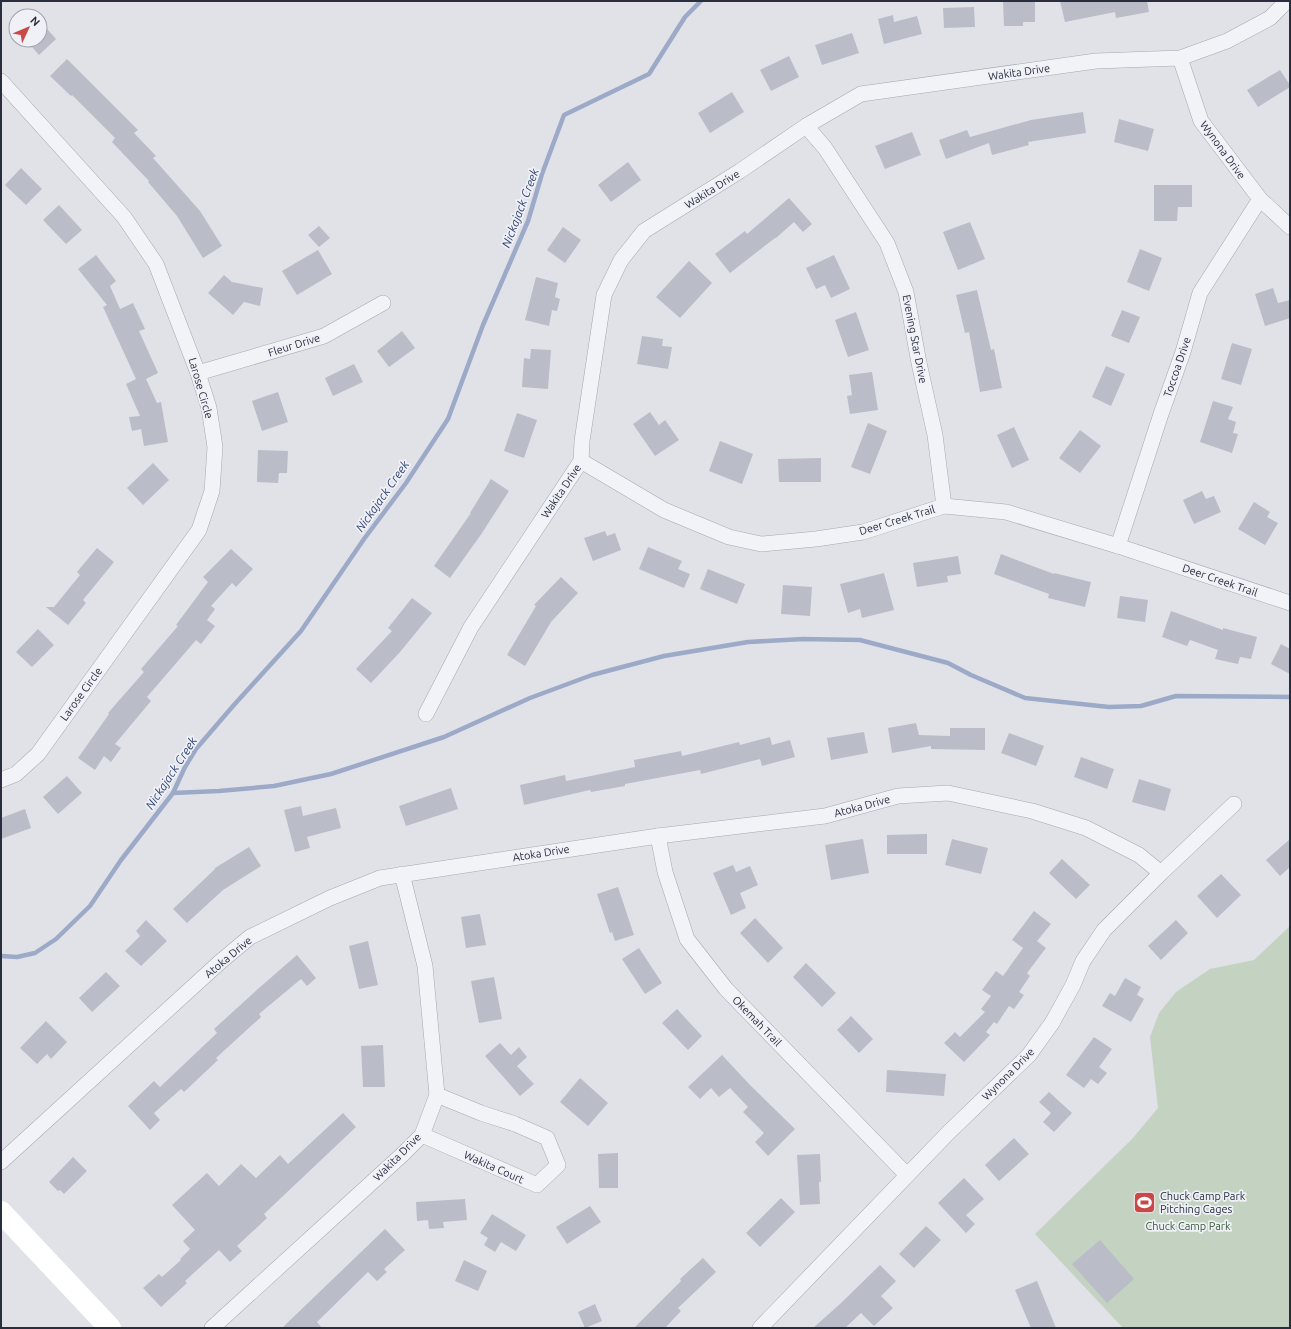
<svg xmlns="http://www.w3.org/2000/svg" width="1291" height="1329" font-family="Ubuntu,sans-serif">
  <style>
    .green { fill: #c3d2c1 }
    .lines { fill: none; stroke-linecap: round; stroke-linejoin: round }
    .stream { stroke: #9caac8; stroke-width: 4.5 }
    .building { fill: #babdc8 }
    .street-casing { stroke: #a5a8b2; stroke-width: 16 }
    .street { stroke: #f2f3f7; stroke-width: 15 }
    .secondary { stroke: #fff; stroke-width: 22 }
    .labels { text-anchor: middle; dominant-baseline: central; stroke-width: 3.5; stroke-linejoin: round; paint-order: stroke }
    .street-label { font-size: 11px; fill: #292e3f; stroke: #eff1f6 }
    .poi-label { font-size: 11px; fill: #292e3f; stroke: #eff1f6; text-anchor: start }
    .park-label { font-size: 11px; fill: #385b37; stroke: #eff1f6 }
    .water-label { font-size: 12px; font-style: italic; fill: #344672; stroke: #eff1f6 }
  </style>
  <rect width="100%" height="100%" fill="#e0e2e8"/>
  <polygon class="green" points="1290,926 1290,1328 1123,1328 1035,1234 1132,1139 1158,1108 1150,1037 1159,1013 1176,992 1210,969 1254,960"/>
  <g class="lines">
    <g class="stream">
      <polyline points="173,793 219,791 274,786 331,774 444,737 530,698 592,675 664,656 748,642 803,639 860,640 948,663 971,675 1025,698 1109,707 1141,706 1176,696 1290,697"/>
      <polyline points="1,956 17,957 35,953 56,939 90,906 121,860 173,793 185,767 196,749 233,706 301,631 364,539 406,483 448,419 483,325 528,221 542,174 564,115 649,74 685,17 701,1"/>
    </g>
  </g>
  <g class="building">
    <polygon points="1060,1 1147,1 1149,12 1116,18 1115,12 1065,22"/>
    <polygon points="1003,2 1035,2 1035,22 1023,22 1023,26 1004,26"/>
    <polygon points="974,7 975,27 944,28 943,8"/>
    <polygon points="893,15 894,22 917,16 922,34 884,44 878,19"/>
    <polygon points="40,21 56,39 39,55 26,40 40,40"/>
    <polygon points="852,33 859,53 822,65 815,45"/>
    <polygon points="789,56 799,77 771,91 760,70"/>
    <polygon points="67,59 138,130 134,133 156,156 153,158 200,211 222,246 203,258 177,216 148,182 149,181 112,142 115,138 72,95 71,96 50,76"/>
    <polygon points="1280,70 1290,85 1290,87 1258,107 1247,90"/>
    <polygon points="732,92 744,112 710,133 698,113"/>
    <polygon points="1083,112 1086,133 1028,142 1029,145 992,155 989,143 946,159 939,140 967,130 970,137 1031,120"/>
    <polygon points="1119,119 1154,129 1148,151 1114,142"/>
    <polygon points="912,132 921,155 885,169 875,146"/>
    <polygon points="628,162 641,180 611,202 598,185"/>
    <polygon points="21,168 42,189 26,205 5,185"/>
    <polygon points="1154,185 1192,185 1192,207 1178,207 1177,221 1154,221"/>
    <polygon points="789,198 812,224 803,232 794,222 776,238 775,238 730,273 715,254 745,231 747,234"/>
    <polygon points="59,205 82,230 66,244 43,220"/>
    <polygon points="970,222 985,259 958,270 943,232"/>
    <polygon points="319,226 330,238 319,247 308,235"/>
    <polygon points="563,227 581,240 565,263 547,250"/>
    <polygon points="1140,249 1162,258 1149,291 1127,282"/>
    <polygon points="318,250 332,274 297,295 282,271"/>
    <polygon points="96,255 116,281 110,286 120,309 133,303 145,329 139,331 158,373 146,379 157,403 161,402 168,442 144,446 141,429 132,431 129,417 140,416 126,384 136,379 103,307 107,305 78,269"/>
    <polygon points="834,255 850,289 831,298 825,285 816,289 806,268"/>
    <polygon points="689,261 712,283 680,318 656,297"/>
    <polygon points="224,275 232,282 263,288 260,306 244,302 233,315 208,293"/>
    <polygon points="536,277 558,283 555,297 560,299 557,311 552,310 549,326 525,320"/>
    <polygon points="1273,288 1278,303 1290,300 1290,318 1265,326 1255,294"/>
    <polygon points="977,290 991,350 994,349 1002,388 980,392 969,332 965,333 956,295"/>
    <polygon points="1122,310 1140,317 1129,343 1111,336"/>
    <polygon points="856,312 869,350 848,357 835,320"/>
    <polygon points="402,331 415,348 389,367 377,351"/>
    <polygon points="642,336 663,339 662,346 672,347 668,369 637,364"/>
    <polygon points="1232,343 1252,349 1241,385 1221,379"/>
    <polygon points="531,349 551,350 548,389 522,387 524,358 530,359"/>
    <polygon points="354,364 363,382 333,396 325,378"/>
    <polygon points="1106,366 1125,374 1111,406 1092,397"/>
    <polygon points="872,372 878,410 850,414 847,396 852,395 849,375"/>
    <polygon points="278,392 288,422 262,431 252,401"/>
    <polygon points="1213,401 1233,407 1228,419 1236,422 1233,433 1238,434 1232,453 1200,442"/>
    <polygon points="650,412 659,425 665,420 679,440 655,456 633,424"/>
    <polygon points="517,413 537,420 524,458 504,451"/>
    <polygon points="868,423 887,431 870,474 851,467"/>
    <polygon points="1014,427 1029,460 1012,468 997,435"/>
    <polygon points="1080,430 1101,446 1080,473 1059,458"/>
    <polygon points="720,441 753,454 742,484 709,471"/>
    <polygon points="258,450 288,451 287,473 279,473 278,483 257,482"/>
    <polygon points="821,458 821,482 779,482 778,459"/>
    <polygon points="153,463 169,480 143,505 127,488"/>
    <polygon points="491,479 509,491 482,533 450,578 434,566 471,513 470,513"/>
    <polygon points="1202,491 1206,499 1214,496 1221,512 1194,524 1183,500"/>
    <polygon points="1254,502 1270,512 1267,517 1278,523 1265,545 1238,529"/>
    <polygon points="605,531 607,536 615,533 621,550 593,561 584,538"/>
    <polygon points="648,547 682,561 678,569 690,574 684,588 639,569"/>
    <polygon points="97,548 114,562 83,600 86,603 68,625 46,607 54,607 80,575 77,572"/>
    <polygon points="231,549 253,569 236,587 232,583 211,606 215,609 207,620 215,626 201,644 196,640 147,697 151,701 115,744 121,748 111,762 104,756 95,770 78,758 109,714 108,713 144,672 141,669 178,626 176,625 208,582 203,577"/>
    <polygon points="1001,554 1054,574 1054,573 1091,582 1085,607 1048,598 1049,594 994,574"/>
    <polygon points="958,556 961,574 947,576 948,582 917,587 913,563"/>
    <polygon points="708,569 745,584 737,604 700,589"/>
    <polygon points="884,573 894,610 862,618 860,609 848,613 840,584"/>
    <polygon points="561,577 578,593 551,622 525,666 507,655 536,606 534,605"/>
    <polygon points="783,585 812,587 810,616 781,614"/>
    <polygon points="1120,596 1148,600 1145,622 1117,618"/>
    <polygon points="412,598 432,613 400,652 371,683 356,669 392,631 388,628"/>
    <polygon points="1171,611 1223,630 1223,628 1257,637 1251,659 1240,657 1238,664 1215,659 1218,650 1190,640 1187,646 1162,637"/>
    <polygon points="38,629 54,645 32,667 16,652"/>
    <polygon points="1281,644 1290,649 1290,674 1271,664"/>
    <polygon points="916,723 919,735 950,736 950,728 985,728 985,750 931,749 931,746 892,753 888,728"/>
    <polygon points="864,732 868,753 831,760 827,738"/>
    <polygon points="1009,733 1044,746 1036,766 1001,753"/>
    <polygon points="770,737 772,745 790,740 795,757 762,766 760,759 701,774 700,770 625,784 625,786 591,792 590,790 524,805 520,785 565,775 566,781 635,767 634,760 681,751 682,756 739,742 740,745"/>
    <polygon points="1081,757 1114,769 1107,789 1074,777"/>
    <polygon points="67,776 82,793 58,814 43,797"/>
    <polygon points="1139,779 1171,789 1165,811 1132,802"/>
    <polygon points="451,788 458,809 406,826 399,806"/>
    <polygon points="301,806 303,816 336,808 341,828 307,837 310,848 295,852 284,810"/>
    <polygon points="25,809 31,828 1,839 1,818"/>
    <polygon points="927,834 927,854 887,854 887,835"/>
    <polygon points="863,839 869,873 831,880 825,845"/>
    <polygon points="952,839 988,848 981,874 945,865"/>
    <polygon points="1290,839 1290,867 1280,876 1266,860"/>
    <polygon points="249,847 261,866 223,890 187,923 173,909 215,869 215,868"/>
    <polygon points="1062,859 1090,885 1076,899 1049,873"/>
    <polygon points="733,865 736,872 750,866 758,885 740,893 746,908 731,915 713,873"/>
    <polygon points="1221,874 1241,895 1217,918 1197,896"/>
    <polygon points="618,887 634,935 615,941 612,932 610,933 597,894"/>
    <polygon points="1034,911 1051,924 1037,941 1046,948 1027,973 1030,976 1019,992 1024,995 1014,1009 1009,1006 997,1024 994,1022 986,1032 990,1035 964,1062 944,1043 955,1032 960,1037 985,1012 981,1009 991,996 982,990 996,971 1003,976 1023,948 1012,940"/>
    <polygon points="480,914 486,945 466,948 461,917"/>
    <polygon points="755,918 783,948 768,963 740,933"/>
    <polygon points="146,920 167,941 141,966 125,951 140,936 136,931"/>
    <polygon points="1176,920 1188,933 1161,960 1148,946"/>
    <polygon points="368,941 378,985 359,989 349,946"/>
    <polygon points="639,948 662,983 645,994 622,959"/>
    <polygon points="297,955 316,978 307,986 301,979 259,1014 261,1017 216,1058 218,1060 184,1092 181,1089 154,1113 160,1120 150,1130 128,1106 154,1081 160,1087 217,1033 214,1029 259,988"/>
    <polygon points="806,963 836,993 822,1007 793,977"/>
    <polygon points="106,972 120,986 92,1012 79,998"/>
    <polygon points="494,977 502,1019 479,1023 471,981"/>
    <polygon points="1125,978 1141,987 1137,995 1144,999 1131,1022 1102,1006 1110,993 1115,996"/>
    <polygon points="677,1009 702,1036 688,1050 662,1023"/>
    <polygon points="851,1016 873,1039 859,1053 837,1030"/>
    <polygon points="46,1021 67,1042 51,1059 47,1054 37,1064 20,1048"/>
    <polygon points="1094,1037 1112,1049 1099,1067 1107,1073 1098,1084 1091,1079 1084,1088 1066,1075"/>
    <polygon points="500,1043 511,1055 519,1047 527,1057 517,1066 534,1084 520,1096 485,1056"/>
    <polygon points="383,1045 385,1087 363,1087 361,1046"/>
    <polygon points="722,1055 750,1085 795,1129 768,1156 755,1142 764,1133 743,1112 748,1107 730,1088 719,1097 711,1088 700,1099 688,1087"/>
    <polygon points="887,1070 946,1074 944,1096 886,1092"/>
    <polygon points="580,1078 608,1103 588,1126 560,1102"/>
    <polygon points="1049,1092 1072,1113 1054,1132 1043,1122 1051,1113 1039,1102"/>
    <polygon points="343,1113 356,1127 264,1214 267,1218 237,1246 242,1251 230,1262 219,1250 185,1281 187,1283 161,1307 143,1288 159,1274 162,1277 181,1260 180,1259 190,1249 183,1241 195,1230 172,1205 207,1173 219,1186 241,1164 256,1178 280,1155 288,1164"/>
    <polygon points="1014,1138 1029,1154 999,1181 985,1165"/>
    <polygon points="618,1153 618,1188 599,1188 598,1154"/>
    <polygon points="820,1154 821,1182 819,1182 820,1204 800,1205 797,1155"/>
    <polygon points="73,1157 87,1171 64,1194 60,1190 58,1191 49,1182"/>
    <polygon points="964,1178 984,1199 966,1215 975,1224 966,1233 938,1203"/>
    <polygon points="781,1198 795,1212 760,1247 746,1233"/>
    <polygon points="465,1199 467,1220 443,1222 444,1228 429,1229 428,1220 417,1221 416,1202"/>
    <polygon points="590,1206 601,1222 567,1244 556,1227"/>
    <polygon points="492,1214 526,1235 516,1251 501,1242 495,1252 484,1245 488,1238 480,1233"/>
    <polygon points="926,1226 941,1240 914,1268 899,1254"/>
    <polygon points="385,1229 405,1250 384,1269 387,1272 377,1281 368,1272 317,1322 322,1328 282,1328"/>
    <polygon points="1100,1240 1134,1279 1107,1303 1072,1264"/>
    <polygon points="703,1258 716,1272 678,1308 681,1311 665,1328 634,1328 681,1281 680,1279"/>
    <polygon points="464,1260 487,1271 478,1291 455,1281"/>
    <polygon points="880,1265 896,1281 881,1296 893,1308 874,1326 861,1313 845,1328 813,1328 840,1304"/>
    <polygon points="1037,1281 1056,1328 1031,1328 1015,1290"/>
    <polygon points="595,1304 602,1321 585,1328 578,1312"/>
  </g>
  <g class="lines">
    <defs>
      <g id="street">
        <polyline points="1180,58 1201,121 1260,199 1290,227"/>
        <polyline points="1,81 124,217 156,264 198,373 209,408 215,447 212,491 199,530 38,754 16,774 1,780"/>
        <polyline points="806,126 825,148 887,243 906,292 919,363 935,435 944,506"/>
        <polyline points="198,373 324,336 383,303"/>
        <polyline points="581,461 664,510 729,537 761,544 816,539 863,532 944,506 1006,512 1118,546 1290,603"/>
        <polyline points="1118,546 1161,414 1183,352 1200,293 1260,199"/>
        <polyline points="426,714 471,627 581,461 582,441 604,295 621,260 644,231 740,171 806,126 861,94 1096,61 1180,58 1227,41 1270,18 1287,1"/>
        <polyline points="658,836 665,872 687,939 726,989 907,1175"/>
        <polyline points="422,1135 537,1185 558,1165 547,1138 515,1124 481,1113 437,1095"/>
        <polyline points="1,1162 220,962 250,937 330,898 380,878 658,836 825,816 898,796 948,793 1032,811 1086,828 1139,855 1161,873"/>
        <polyline points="212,1328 403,1154 422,1135 437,1095 425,966 402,874"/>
        <polyline points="760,1328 948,1133 1029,1055 1052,1023 1073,985 1083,961 1104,930 1161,873 1234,804"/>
      </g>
    </defs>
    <use href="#street" class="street-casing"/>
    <use href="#street" class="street"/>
    <polyline class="secondary" points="1,1212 110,1328"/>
  </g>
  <defs>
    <symbol id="stadium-square" viewBox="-11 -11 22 22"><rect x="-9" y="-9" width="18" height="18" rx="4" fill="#ca4948" stroke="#eff1f6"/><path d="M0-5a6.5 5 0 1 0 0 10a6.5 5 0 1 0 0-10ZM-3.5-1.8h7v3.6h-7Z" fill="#fff"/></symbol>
  </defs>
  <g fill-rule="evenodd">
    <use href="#stadium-square" x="1132" y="1190" width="25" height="25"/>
  </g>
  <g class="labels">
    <g class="street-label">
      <text transform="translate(1019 72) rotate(-8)">Wakita Drive</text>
      <text transform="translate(1223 150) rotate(54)">Wynona Drive</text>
      <text transform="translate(712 189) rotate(-32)">Wakita Drive</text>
      <text transform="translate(915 339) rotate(79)">Evening Star Drive</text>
      <text transform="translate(294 345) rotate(-17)">Fleur Drive</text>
      <text transform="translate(1177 367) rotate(-71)">Toccoa Drive</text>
      <text transform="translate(201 388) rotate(74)">Larose Circle</text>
      <text transform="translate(561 491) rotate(-56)">Wakita Drive</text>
      <text transform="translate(897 520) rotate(-17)">Deer Creek Trail</text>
      <text transform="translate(1220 580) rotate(19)">Deer Creek Trail</text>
      <text transform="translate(81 694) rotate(-54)">Larose Circle</text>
      <text transform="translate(862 806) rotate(-15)">Atoka Drive</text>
      <text transform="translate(541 853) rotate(-9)">Atoka Drive</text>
      <text transform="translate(228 957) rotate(-40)">Atoka Drive</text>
      <text transform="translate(757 1021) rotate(46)">Okemah Trail</text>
      <text transform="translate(1008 1074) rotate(-45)">Wynona Drive</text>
      <text transform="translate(397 1157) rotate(-45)">Wakita Drive</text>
      <text transform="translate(494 1167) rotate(24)">Wakita Court</text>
    </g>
    <g class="poi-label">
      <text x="1160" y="1196">Chuck Camp Park<tspan x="1160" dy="13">Pitching Cages</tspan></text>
    </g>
    <g class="park-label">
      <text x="1188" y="1226">Chuck Camp Park</text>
    </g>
    <g class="water-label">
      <text transform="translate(520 208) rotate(-69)">Nickajack Creek</text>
      <text transform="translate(382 496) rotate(-55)">Nickajack Creek</text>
      <text transform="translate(171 773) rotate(-57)">Nickajack Creek</text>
    </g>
  </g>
  <rect width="1291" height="1329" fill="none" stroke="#292e3f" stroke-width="4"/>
  <g transform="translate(28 28) rotate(46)"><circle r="19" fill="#eff1f6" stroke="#a0a3ad"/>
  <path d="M0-3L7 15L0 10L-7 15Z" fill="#ca4948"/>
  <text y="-6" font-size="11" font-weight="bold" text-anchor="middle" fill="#292e3f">N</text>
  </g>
</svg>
